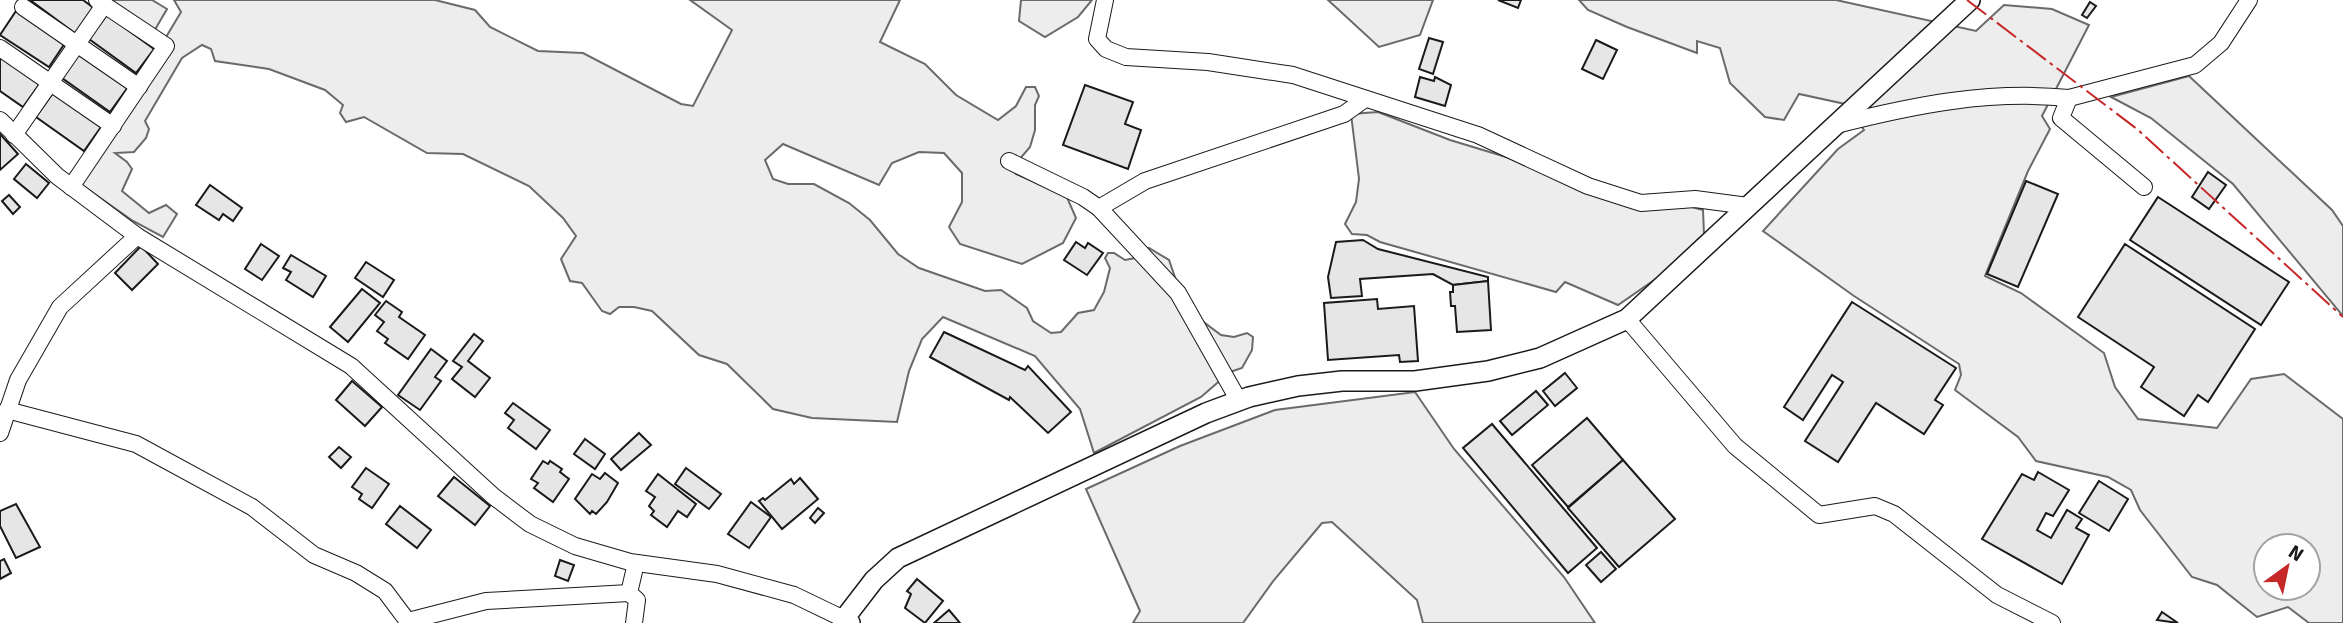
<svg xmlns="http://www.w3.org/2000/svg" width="2343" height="623" font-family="Signika,sans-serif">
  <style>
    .built { fill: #ededed; stroke: #6a6a6a; stroke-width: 2; fill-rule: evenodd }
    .building { fill: #e6e6e6; stroke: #1a1a1a; stroke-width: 2 }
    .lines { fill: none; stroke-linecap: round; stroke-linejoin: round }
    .minor-casing { stroke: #1a1a1a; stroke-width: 18 }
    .tertiary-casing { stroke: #1a1a1a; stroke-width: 22 }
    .minor { stroke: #fff; stroke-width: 16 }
    .tertiary { stroke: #fff; stroke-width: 19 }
    .power { stroke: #c62828; stroke-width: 2; stroke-dasharray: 24 5 3.5 5; stroke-linecap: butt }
  </style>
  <rect width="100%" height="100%" fill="#fff"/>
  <g class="built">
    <polygon points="108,0 152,0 167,9 153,33"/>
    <polygon points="174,0 435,0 475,10 490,27 538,51 583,53 681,104 693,106 732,30 690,0 900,0 880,42 925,64 956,95 998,120 1016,106 1026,87 1035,87 1039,96 1035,105 1035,130 1030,147 1018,161 1016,174 1066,195 1076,218 1063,243 1022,264 960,244 949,227 962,202 962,173 944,153 919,152 892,163 879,185 783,144 765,160 773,179 788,184 814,184 849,203 870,220 898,254 919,268 985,291 1001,290 1027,308 1033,321 1051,333 1061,332 1078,313 1094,310 1104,292 1110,268 1105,258 1108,253 1114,253 1125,260 1135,258 1143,248 1149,248 1169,260 1177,283 1197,317 1221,335 1234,337 1247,333 1253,337 1252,350 1242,368 1230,372 1201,397 1094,453 1080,409 1035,356 943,317 922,339 909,371 897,422 812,418 773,409 727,364 699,355 652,311 634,307 619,307 610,314 602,311 582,283 570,281 561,259 576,236 563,218 529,186 463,154 427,153 364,117 346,122 340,113 343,105 325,90 269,69 215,61 211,49 202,45 182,58 145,121 149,129 146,138 134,152 115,153 127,162 132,169 122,191 149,213 166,205 177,214 163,237 133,221 79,183 181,12"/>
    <polygon points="1021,0 1092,0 1078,17 1045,37 1019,21"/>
    <polygon points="1328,0 1433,0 1420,35 1379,47"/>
    <path d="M1579,0H1836L1976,31L2004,5L2052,9L2089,25L2042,116L2050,129L2028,171L1985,276L2021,293L2104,353L2115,387L2138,419L2217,428L2251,379L2284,374L2343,419V623H2309L2288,607L2257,617L2217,585L2192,577L2140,510L2131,490L2108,477L2036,461L2018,437L1955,390L1961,375L1959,364L1854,296L1763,231L1838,149L1864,130L1845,104L1799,94L1784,120L1765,117L1730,83L1720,48L1697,41V53L1627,27L1588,10ZM2266,546H2308V588H2266Z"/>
    <polygon points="2189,76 2332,210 2343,226 2343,316 2233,184 2151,118 2111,97"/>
    <polygon points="1378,112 1450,140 1516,160 1586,192 1677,203 1703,210 1704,234 1660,276 1618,305 1565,282 1556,292 1380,242 1367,235 1352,234 1345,224 1356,202 1359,179 1351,114"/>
    <polygon points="1415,392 1454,449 1564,577 1595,623 1423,623 1417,600 1332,522 1322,523 1274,580 1243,623 1133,623 1140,611 1086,489 1180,446 1275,410"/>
  </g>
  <g class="building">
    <polygon points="30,0 83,0 95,9 76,34"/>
    <polygon points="1498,0 1521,0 1518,8"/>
    <polygon points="2090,2 2096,6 2087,18 2082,15"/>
    <polygon points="16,11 65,43 49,67 0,35"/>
    <polygon points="107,15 154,49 136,73 89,39"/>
    <polygon points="1429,38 1443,42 1433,74 1419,69"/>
    <polygon points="1596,40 1617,50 1603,79 1582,69"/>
    <polygon points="0,53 41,82 23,107 0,91"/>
    <polygon points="79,53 128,87 110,112 62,78"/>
    <polygon points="1420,77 1434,81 1435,77 1451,85 1445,106 1415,97"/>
    <polygon points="1085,85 1133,102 1125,124 1141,130 1128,169 1063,145"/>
    <polygon points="53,93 101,127 84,151 36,117"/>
    <polygon points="0,134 18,154 0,170"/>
    <polygon points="26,164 49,183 37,198 14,179"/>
    <polygon points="2208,172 2226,185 2209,209 2192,197"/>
    <polygon points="2026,181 2058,194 2018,287 1987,274"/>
    <polygon points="210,185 242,208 233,221 223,214 219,220 196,205"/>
    <polygon points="9,195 20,207 13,214 2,201"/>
    <polygon points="2158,197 2289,282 2261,325 2130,240"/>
    <polygon points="1363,240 1378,249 1488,277 1488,281 1453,285 1433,274 1360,279 1362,296 1331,298 1328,277 1336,242"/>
    <polygon points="1076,242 1085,248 1088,243 1103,253 1087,275 1064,260"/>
    <polygon points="261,244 279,256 262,280 245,269"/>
    <polygon points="2125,244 2255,329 2208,402 2198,395 2184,416 2141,387 2154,367 2078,317"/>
    <polygon points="141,246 158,264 132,290 115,273"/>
    <polygon points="291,255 326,276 313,297 286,280 291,272 283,268"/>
    <polygon points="366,262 394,280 383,297 355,278"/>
    <polygon points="1488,281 1491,330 1457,332 1455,306 1451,306 1450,292 1453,292 1453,285"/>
    <polygon points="362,289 380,303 348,342 330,327"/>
    <polygon points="1377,299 1378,309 1414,306 1418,361 1400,362 1399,355 1328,360 1324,303"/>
    <polygon points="386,301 402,312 399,317 425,335 408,359 385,343 388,339 377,331 384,322 375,315"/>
    <polygon points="1852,302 1956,368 1935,400 1943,405 1924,434 1876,403 1838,462 1805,441 1843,382 1832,375 1803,420 1784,407"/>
    <polygon points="944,332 1025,370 1028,366 1071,412 1048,433 1010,397 1009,400 930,357"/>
    <polygon points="474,334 483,341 468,361 490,378 475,397 452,379 462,367 453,361"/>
    <polygon points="431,349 447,361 435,377 441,381 420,410 398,395"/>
    <polygon points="1565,373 1577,388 1555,406 1543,391"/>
    <polygon points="352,381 382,407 365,426 336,400"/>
    <polygon points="1536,391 1548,405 1512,435 1500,421"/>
    <polygon points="513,403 550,430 536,449 508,428 514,420 505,413"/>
    <polygon points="1587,418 1623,460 1568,507 1532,465"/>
    <polygon points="1492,424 1597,548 1568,573 1463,448"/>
    <polygon points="639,433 651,445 621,470 611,459"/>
    <polygon points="585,439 605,454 595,469 574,454"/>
    <polygon points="339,447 351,457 341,468 329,457"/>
    <polygon points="1623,460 1675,519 1619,567 1568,508"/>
    <polygon points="543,461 548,464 550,461 562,469 560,472 569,479 553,502 534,488 538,483 531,479"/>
    <polygon points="366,468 389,484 372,508 359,499 362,494 352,487"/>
    <polygon points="686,468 721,494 709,509 675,484"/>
    <polygon points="2038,472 2069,490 2053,516 2046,513 2037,530 2051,538 2067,510 2082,519 2076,528 2089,535 2062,584 1982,539 2022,474 2034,480"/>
    <polygon points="605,473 618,483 607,502 596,514 592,511 590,514 575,499 592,474 600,479"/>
    <polygon points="658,474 696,504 687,517 678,511 667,527 651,515 654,511 649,506 655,497 646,491"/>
    <polygon points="454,477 490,506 475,525 438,496"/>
    <polygon points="800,478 818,499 782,529 759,501 763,498 765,500 791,479 794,484"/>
    <polygon points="2099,481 2128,499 2109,531 2079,513"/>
    <polygon points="751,502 771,517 749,548 728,534"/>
    <polygon points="16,504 40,547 16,558 0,526 0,511"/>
    <polygon points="400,506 431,530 417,548 386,524"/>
    <polygon points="818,508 824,513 815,523 810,518"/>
    <polygon points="1601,552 1616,569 1601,582 1586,565"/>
    <polygon points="4,559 11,573 0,579 0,561"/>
    <polygon points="560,560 574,565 568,581 555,576"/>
    <polygon points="917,579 943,601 925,623 905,608 911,594 907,591"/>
    <polygon points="949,610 960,623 934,623"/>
    <polygon points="2162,612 2178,623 2157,620"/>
  </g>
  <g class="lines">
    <defs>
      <g id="minor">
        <polyline points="1105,0 1097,39 1106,49 1126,57 1208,62 1293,75 1478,135 1588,186 1641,203 1695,199 1748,206"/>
        <polyline points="23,7 139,87"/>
        <polyline points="0,48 113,126"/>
        <polyline points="0,120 57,176 137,236 351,366 493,496 530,524 575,546 630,562 717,574 794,595 844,619 841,623"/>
        <path d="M1836,125C1914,105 1989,90 2069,98"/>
        <polyline points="14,135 104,5"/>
        <polyline points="1009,161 1083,197 1099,208"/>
        <polyline points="71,187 166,46 97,0"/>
        <polyline points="2144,187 2061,118 2069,98 2195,65 2221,43 2249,0"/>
        <polyline points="1627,319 1735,446 1819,515 1875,506 1894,514 1997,595 2052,623"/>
        <polyline points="1239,401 1178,293 1099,208 1145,181 1344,114 1365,99"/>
        <polyline points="7,410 136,444 252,507 314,555 356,573 385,591 409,623"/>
        <polyline points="0,433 18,380 60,307 137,236"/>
        <polyline points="408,621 486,601 629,593"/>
        <polyline points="634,623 637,600 629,593 636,563"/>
      </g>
      <polyline id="tertiary" points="850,623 844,619 874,580 898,558 1206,413 1249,397 1298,386 1342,381 1415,381 1488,371 1540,358 1627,319 1970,0"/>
    </defs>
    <use href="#minor" class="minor-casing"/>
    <use href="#tertiary" class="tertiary-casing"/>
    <use href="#minor" class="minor"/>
    <use href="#tertiary" class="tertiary"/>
    <polyline class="power" points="1967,0 2137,129 2343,317"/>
  </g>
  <g transform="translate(2287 567) rotate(33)"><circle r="33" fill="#ffffff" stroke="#a3a3a3" stroke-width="2"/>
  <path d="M0-5L12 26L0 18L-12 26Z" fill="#c62828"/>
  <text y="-10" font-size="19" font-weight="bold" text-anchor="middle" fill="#1a1a1a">N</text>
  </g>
</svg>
